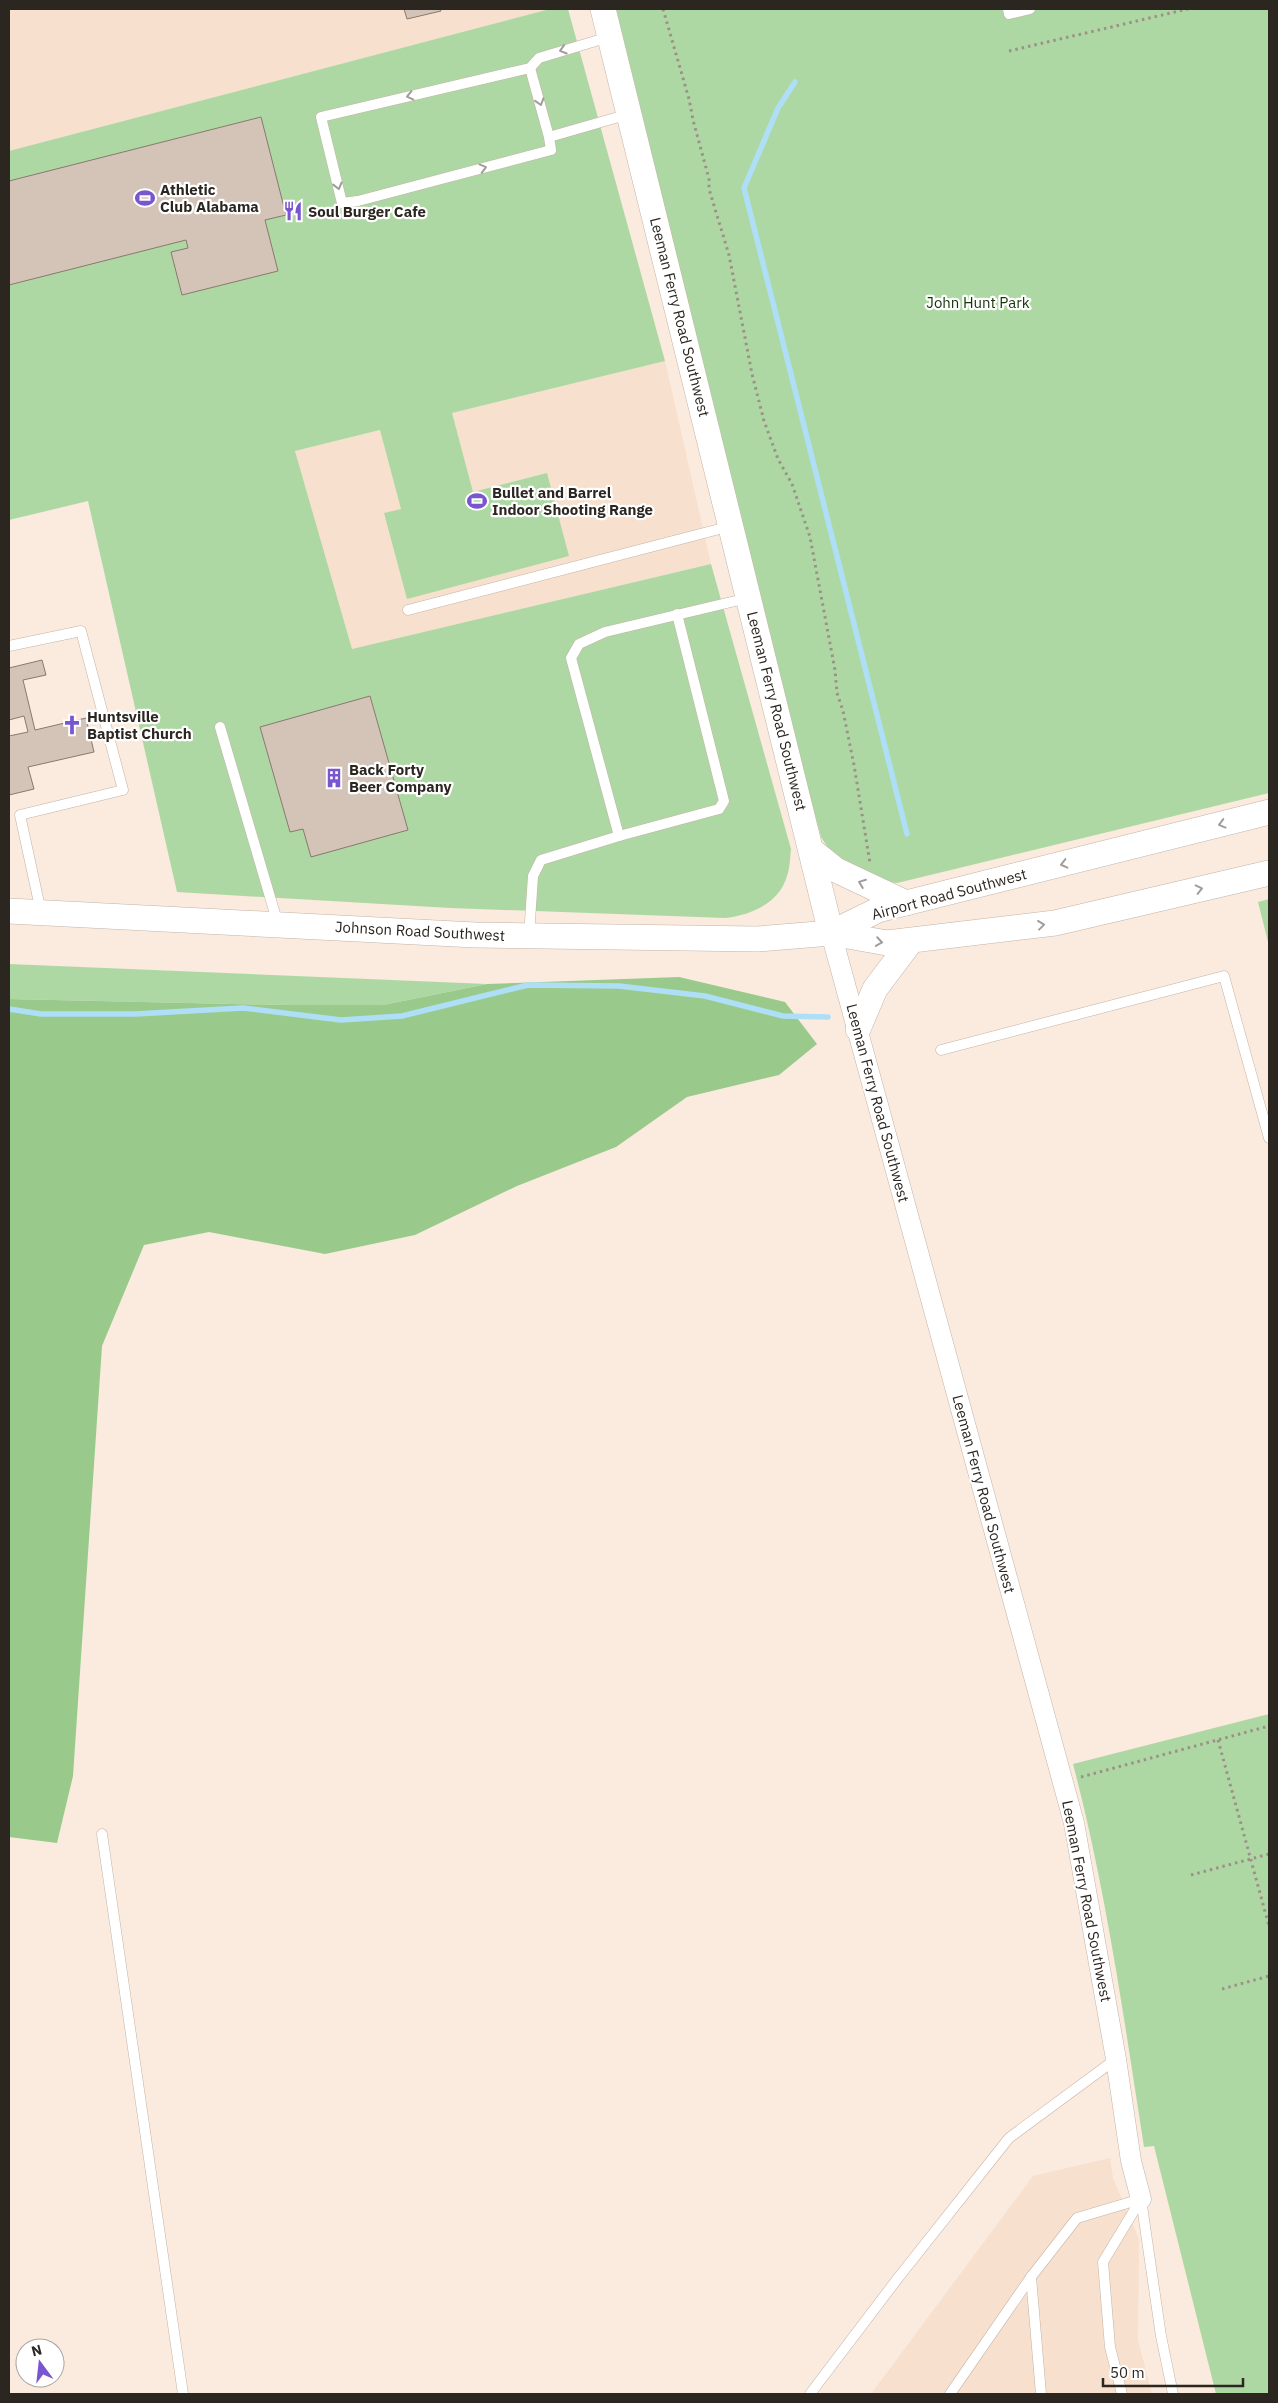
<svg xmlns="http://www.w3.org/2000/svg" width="1278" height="2403" font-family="'IBM Plex Sans',sans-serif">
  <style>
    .built { fill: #f7e0ce }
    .green { fill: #aed8a3 }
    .forest { fill: #99ca8c }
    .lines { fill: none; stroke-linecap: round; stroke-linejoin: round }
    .stream { stroke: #afdef7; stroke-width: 5.5 }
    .building { fill: #d4c4b8; stroke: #88796e }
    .service-casing { stroke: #c3b3a7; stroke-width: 11 }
    .minor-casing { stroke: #c3b3a7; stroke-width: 21 }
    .tertiary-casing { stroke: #c3b3a7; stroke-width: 26 }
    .path { stroke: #9c9088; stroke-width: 3; stroke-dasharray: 2.5 4; stroke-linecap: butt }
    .service { stroke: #fff; stroke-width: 10 }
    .minor { stroke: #fff; stroke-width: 20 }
    .tertiary { stroke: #fff; stroke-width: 25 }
    .oneway { stroke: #a09d9b }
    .labels { text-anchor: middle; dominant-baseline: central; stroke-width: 4.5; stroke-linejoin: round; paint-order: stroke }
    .poi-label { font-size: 15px; font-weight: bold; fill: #2c2621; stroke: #fff; text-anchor: start }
    .park-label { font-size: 15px; fill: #15340a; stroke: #fff }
    .street-label { font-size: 15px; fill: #2c2621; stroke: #fff }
  </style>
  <rect width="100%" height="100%" fill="#fbeade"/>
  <g class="built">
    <polygon points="9,9 550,9 9,151"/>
    <polygon points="665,361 711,564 352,649 295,451"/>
    <polygon points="1110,2158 1113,2178 1139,2239 1138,2340 1152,2394 871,2394 1033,2176"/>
  </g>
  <g class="green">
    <path d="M550,9H568L665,361L452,413L473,492L547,473L569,556L407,599L384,513L401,509L380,430L295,451L352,649L711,564L791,849C790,857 790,868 787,876C779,904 750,915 725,918L450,908L177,892L88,501L9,520V151Z"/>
    <polygon points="602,9 1269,9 1269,793 897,883 873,880 830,851 821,837 689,356"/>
    <polygon points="1269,899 1269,946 1258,902"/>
    <polygon points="9,964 487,984 383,1005 284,1005 9,999"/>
    <path d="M1269,1714V2394H1216L1154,2146L1144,2147C1124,2019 1106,1889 1073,1764Z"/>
  </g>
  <polygon class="forest" points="679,977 785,1002 817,1044 779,1075 687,1097 616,1147 517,1186 415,1235 325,1254 209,1232 144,1245 102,1346 73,1776 57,1843 9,1837 9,999 284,1005 383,1005 487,984"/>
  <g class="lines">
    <g class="stream">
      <polyline points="795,82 778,108 744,188 907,834"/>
      <polyline points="9,1009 41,1014 135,1014 243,1008 341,1020 402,1016 528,985 619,986 705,996 783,1016 828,1017"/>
    </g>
  </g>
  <g class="building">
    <polygon points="404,9 440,9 441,11 407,19"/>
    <polygon points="261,117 286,215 265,220 278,271 182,295 171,252 188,248 186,240 9,285 9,181"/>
    <polygon points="42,660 46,675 23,680 35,730 86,718 94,752 28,767 34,789 9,795 9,736 28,732 24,716 9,720 9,668"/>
    <polygon points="370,696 408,830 311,857 303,829 290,832 260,727"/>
  </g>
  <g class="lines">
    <defs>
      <g id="service">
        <polyline points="1008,9 1009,14 1030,9"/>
        <polyline points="609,37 539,58 530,68 321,117 342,203 358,201 551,150 549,137 629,114"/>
        <polyline points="530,68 549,137"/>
        <polyline points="408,610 731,526"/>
        <polyline points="9,646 81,631 123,790 20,815 41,912"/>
        <polyline points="220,727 278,924"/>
        <polyline points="619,836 719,809 724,801 677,614"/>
        <polyline points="529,936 533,876 541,860 619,836 571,658 579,644 605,632 748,598"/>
        <polyline points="941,1050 1224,976 1269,1138"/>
        <polyline points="102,1834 183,2394"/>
        <polyline points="1141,2199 1161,2336 1173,2394"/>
        <polyline points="1031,2277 1041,2394"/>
        <polyline points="810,2394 898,2278 1009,2138 1116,2059"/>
        <polyline points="950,2394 1031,2277 1077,2218 1141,2199"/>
        <polyline points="1122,2394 1110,2347 1103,2262 1141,2199"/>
      </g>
      <polyline id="minor" points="831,933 1074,1823 1116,2059 1131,2161 1141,2199"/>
      <g id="tertiary">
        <polyline points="603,9 831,933"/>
        <polyline points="811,850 836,870 906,903"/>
        <polyline points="9,911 475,935 757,939 831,933 887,943 1055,923 1269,873"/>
        <polyline points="831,933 878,910 1269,812"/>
        <polyline points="858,1029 875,989 911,941"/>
      </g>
    </defs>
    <use href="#service" class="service-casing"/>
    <use href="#minor" class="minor-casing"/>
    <use href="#tertiary" class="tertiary-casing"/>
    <g class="path">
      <polyline points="663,9 689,99 693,120 709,179 709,189 729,255 752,374 764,421 778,459 792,484 810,537 835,670 837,693 843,711 854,765 870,863"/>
      <polyline points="1009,51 1188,9"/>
      <polyline points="1218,1740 1269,1926"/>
      <polyline points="1081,1777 1269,1726"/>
      <polyline points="1191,1875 1269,1854"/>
      <polyline points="1222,1989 1269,1976"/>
    </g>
    <use href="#service" class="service"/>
    <use href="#minor" class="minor"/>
    <use href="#tertiary" class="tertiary"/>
  </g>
  <defs><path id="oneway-chevron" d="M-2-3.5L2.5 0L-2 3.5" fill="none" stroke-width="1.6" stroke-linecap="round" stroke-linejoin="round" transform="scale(1.25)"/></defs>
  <g class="oneway">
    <use href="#oneway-chevron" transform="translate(563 50) rotate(163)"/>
    <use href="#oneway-chevron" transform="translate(410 96) rotate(167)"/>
    <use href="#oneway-chevron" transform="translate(540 102) rotate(73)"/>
    <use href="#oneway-chevron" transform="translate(483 168) rotate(-15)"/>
    <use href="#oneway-chevron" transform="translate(338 186) rotate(76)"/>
    <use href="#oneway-chevron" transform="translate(1222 824) rotate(165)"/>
    <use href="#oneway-chevron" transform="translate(1064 864) rotate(166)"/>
    <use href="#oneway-chevron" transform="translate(862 883) rotate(-159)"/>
    <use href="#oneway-chevron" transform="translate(1199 889) rotate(-13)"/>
    <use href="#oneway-chevron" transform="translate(1041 925) rotate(-7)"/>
    <use href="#oneway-chevron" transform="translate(879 942) rotate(9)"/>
  </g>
  <defs>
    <symbol id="stadium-bare" viewBox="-9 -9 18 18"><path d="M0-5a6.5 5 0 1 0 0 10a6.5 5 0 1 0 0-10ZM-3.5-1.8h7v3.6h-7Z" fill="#7956cf" stroke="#fff" stroke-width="2.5" paint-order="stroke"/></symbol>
    <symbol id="restaurant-bare" viewBox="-9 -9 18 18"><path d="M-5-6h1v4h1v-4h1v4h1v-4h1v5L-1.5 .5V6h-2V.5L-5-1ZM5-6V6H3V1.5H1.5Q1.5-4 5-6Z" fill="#7956cf" stroke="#fff" stroke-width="2.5" paint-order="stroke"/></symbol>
    <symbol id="church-bare" viewBox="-9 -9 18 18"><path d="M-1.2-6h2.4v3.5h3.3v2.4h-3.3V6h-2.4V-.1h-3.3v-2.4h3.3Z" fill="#7956cf" stroke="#fff" stroke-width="2.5" paint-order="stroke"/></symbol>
    <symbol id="building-bare" viewBox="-9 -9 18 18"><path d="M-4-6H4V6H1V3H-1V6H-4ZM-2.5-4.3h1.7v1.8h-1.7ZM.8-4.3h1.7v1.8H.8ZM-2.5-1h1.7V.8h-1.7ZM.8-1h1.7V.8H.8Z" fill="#7956cf" stroke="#fff" stroke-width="2.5" paint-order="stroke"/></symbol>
  </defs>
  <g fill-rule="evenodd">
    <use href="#stadium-bare" x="131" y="184" width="28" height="28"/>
    <use href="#restaurant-bare" x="279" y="197" width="28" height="28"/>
    <use href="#stadium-bare" x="463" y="487" width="28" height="28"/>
    <use href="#church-bare" x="58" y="711" width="28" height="28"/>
    <use href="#building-bare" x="320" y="764" width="28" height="28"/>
  </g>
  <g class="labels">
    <g class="poi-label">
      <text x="160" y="189">Athletic<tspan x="160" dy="17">Club Alabama</tspan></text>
      <text x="308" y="211">Soul Burger Cafe</text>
      <text x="492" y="492">Bullet and Barrel<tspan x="492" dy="17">Indoor Shooting Range</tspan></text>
      <text x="87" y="716">Huntsville<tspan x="87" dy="17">Baptist Church</tspan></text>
      <text x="349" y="769">Back Forty<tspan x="349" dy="17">Beer Company</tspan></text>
    </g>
    <g class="park-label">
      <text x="978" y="302">John Hunt Park</text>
    </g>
    <g class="street-label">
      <text transform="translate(680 317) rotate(76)">Leeman Ferry Road Southwest</text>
      <text transform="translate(777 711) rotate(76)">Leeman Ferry Road Southwest</text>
      <text transform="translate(949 894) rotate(-15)">Airport Road Southwest</text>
      <text transform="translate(420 931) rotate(3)">Johnson Road Southwest</text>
      <text transform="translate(878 1103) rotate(75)">Leeman Ferry Road Southwest</text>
      <text transform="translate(984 1494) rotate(75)">Leeman Ferry Road Southwest</text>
      <text transform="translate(1087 1901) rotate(79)">Leeman Ferry Road Southwest</text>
    </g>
  </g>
  <rect width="1278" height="2403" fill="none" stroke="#2c2621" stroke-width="20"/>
  <g transform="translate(40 2363) rotate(345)"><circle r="24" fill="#ffffff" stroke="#aba8a6"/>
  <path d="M0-4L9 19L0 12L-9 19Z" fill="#7956cf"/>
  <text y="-8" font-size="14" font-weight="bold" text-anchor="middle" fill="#2c2621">N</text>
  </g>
  <path d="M1103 2378v8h140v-8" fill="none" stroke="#2c2621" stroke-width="2.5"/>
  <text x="1110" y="2378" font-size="15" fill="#2c2621" stroke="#ffffff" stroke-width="4" paint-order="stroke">50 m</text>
</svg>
